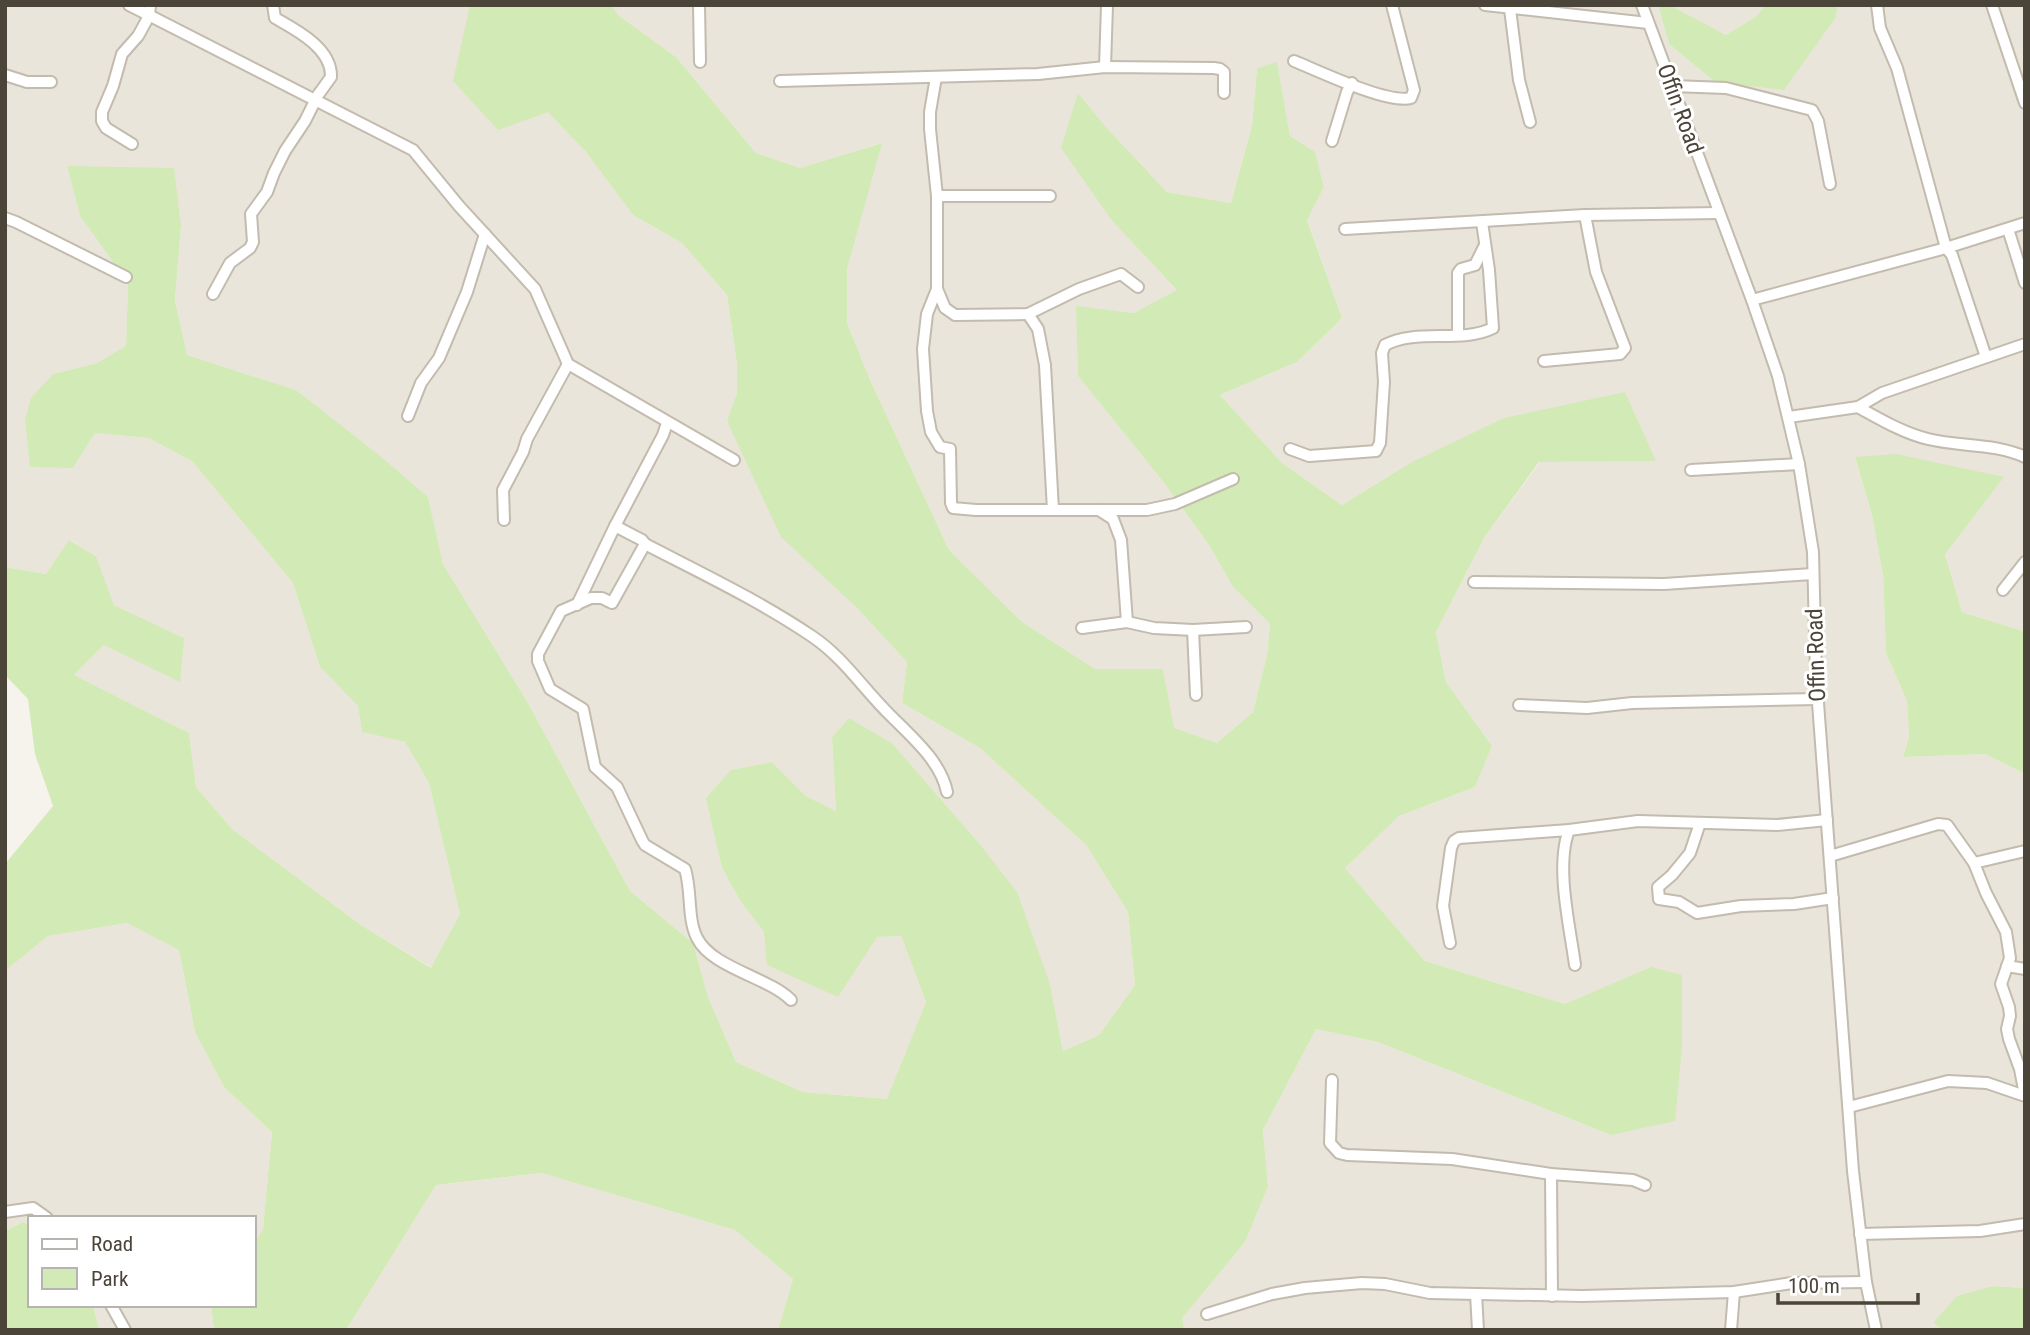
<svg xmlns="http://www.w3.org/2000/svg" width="2030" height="1335" font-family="'Roboto Condensed',sans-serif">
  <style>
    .residential { fill: #eae5da }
    .green { fill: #d2eab5 }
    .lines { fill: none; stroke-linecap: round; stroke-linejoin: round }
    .minor-casing { stroke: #c2bbae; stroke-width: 14 }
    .minor { stroke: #fff; stroke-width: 10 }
    .labels { text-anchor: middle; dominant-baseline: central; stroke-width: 6; stroke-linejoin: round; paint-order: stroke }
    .street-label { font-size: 23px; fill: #4b4439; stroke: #fff }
  </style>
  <rect width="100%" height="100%" fill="#f6f3ec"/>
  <g class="residential">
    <polygon points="5,5 470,5 467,20 586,152 633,215 682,243 727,295 737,364 737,393 727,422 855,606 907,662 902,703 980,748 1086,845 1128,912 1135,985 1099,1035 1063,1051 1050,984 978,842 892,743 849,718 832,737 836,811 806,796 772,762 732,770 707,797 722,868 741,902 764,932 877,937 901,936 926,1002 888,1099 803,1092 736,1062 708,997 693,943 630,891 528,703 443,564 428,497 296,390 187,355 175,300 181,226 67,166 80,216 128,283 126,347 97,363 53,374 73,468 95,433 148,438 192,461 293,583 320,667 358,706 362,732 405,742 429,783 460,914 432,968 361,925 233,830 196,787 189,733 74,675 104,645 184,638 114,605 96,556 70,540 46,574 5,567"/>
    <polygon points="612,5 1658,5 1669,44 1715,82 1836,18 1838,5 2025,5 2025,634 2020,630 1962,612 1945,553 2003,478 1855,458 1872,515 1883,575 1886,653 1907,701 1909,737 1903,757 1985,754 2025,774 2025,1288 1993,1286 1933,1323 1944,1330 1184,1330 1181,1318 1245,1242 1268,1187 1263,1130 1316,1029 1378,1042 1611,1135 1651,968 1565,1004 1425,961 1345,868 1399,816 1475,787 1492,746 1446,682 1436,632 1484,538 1540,462 1655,460 1625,392 1410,463 1342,505 1282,463 1220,395 1297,362 1342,318 1307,219 1324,187 1315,153 1290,136 1277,63 1257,68 1252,126 1231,203 1167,192 1105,126 1078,93 1113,222 1178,291 1134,313 1077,307 1078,376 1165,484 1209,545 1233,587 1270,624 1267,655 1253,712 1217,743 1173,728 1163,669 1095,669 1022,622 949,550 871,382 847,323 847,269 881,143 800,168 756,153 676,57 618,15"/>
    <polygon points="1670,5 1765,5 1757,16 1726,35"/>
    <polygon points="128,923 179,950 195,1032 224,1087 272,1132 263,1229 254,1243 254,1218 30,1218 30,1226 23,1222 5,1231 5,971 48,936"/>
    <polygon points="543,1173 735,1230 793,1279 778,1330 346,1330 436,1185"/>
    <polygon points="93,1305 211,1305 214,1330 99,1330"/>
  </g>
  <g class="green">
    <polygon points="470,5 612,5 618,15 676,57 756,153 800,168 882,143 847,269 847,323 871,382 949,550 1022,622 1095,669 1163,669 1174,728 1217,743 1253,712 1267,655 1270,624 1233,587 1209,545 1165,484 1078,376 1076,306 1134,313 1177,290 1113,222 1061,148 1078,93 1105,126 1167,192 1231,203 1252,126 1257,68 1277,62 1290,136 1315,152 1324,187 1307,220 1342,318 1297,362 1220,395 1282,463 1342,505 1410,463 1504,418 1625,392 1656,461 1539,462 1484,538 1436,632 1446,682 1492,746 1475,787 1399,816 1345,868 1425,961 1565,1004 1651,967 1682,975 1682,1047 1675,1121 1611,1135 1378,1042 1316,1029 1263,1130 1268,1187 1245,1242 1182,1318 1184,1330 778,1330 793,1279 735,1230 542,1173 436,1185 346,1330 214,1330 211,1305 254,1305 254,1243 263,1229 272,1132 224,1087 195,1032 179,950 127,923 48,936 5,971 5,864 53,806 35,754 28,699 5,675 5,567 46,574 69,540 96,556 114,605 184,638 180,682 104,645 74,675 189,733 196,787 233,830 361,925 431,968 460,914 429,783 405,742 362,732 358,706 320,667 293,583 192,461 148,438 95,433 73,468 30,467 25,420 31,398 53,374 97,363 126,346 128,283 80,216 67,166 174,168 181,226 175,300 187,355 296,390 380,456 428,497 443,564 528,703 630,891 693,943 708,997 736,1062 803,1092 887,1099 926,1002 901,936 877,937 838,997 767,965 764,932 741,902 722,868 706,798 731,770 772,762 806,796 836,811 832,737 849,718 892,743 978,842 1017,892 1050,984 1063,1051 1099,1035 1135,985 1128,912 1086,845 980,748 902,703 907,662 855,606 781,537 727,421 737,393 737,364 727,295 682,243 633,215 586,152 548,112 498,130 453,81"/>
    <polygon points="1658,5 1670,5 1726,35 1757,16 1765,5 1838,5 1836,17 1784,90 1715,82 1669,44"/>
    <polygon points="1896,454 2004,477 1945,554 1962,612 2020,630 2025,634 2025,774 1985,754 1903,757 1909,737 1907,701 1886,653 1883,575 1872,515 1855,457"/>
    <polygon points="23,1222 30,1226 30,1305 93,1305 99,1330 5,1330 5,1231"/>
    <polygon points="1993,1286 2025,1288 2025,1330 1944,1330 1933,1323 1957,1296"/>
  </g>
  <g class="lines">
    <defs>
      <g id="minor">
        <polyline points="129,5 413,150 459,206 535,289 568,364 734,460"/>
        <polyline points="699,5 700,62"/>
        <polyline points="1485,5 1648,23"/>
        <polyline points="1642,5 1752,300 1778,376 1799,464 1813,552 1816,676 1853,1171 1866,1282 1876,1330"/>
        <polyline points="1877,5 1880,28 1897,68 1946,248 1952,255 1986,357"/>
        <polyline points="1992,5 2025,103"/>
        <polyline points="1510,9 1519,80 1530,122"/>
        <path d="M1294,61C1319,71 1387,104 1411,98L1414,90L1392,5"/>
        <polyline points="1105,67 1107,5"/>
        <polyline points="5,75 27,82 51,82"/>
        <polyline points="936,77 930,112 930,129 937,196 937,289 927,314 923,349 927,411 931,432 940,447 950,449 951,503 953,508 976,510 1147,510 1175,504 1233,479"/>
        <polyline points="780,81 1038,74 1105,67 1214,68 1220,69 1224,72 1224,93"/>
        <polyline points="1672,86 1726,88 1812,110 1818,121 1830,184"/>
        <polyline points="1332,141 1347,92 1352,83"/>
        <polyline points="132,144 106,128 102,121 102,112 113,86 122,54 138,36 149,16 150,5"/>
        <polyline points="937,196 1050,196"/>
        <polyline points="5,218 16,222 126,277"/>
        <polyline points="1345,229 1585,215 1719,213"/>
        <polyline points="2008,229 2025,283"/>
        <polyline points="937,289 945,308 955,315 1028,314 1079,289 1121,274 1138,287"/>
        <path d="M213,294L230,263L250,248L253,242L251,214L267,192L274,173L285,151L305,121L318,95L331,77C332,48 296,30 275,18L273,5"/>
        <polyline points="1752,300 1946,248 2025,223"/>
        <polyline points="1028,314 1038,329 1045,365 1053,510"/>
        <polyline points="1458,334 1458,273 1461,269 1475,265 1484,247"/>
        <polyline points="1544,361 1620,354 1625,348 1596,272 1585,215"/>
        <path d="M1858,407C1880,419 1903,433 1928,439C1960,447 1994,443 2025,457"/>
        <polyline points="408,416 421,383 439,358 467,292 485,234"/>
        <polyline points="1789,417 1858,407 1882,393 2025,344"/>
        <path d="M1290,449L1309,456L1376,451L1380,443L1384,382L1382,353L1385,345C1417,328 1461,344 1493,328L1489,270L1482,222"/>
        <polyline points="1691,470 1799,464"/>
        <polyline points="1099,510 1113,519 1121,540 1127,622"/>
        <polyline points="504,520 503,490 523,452 527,439 568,364"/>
        <path d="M615,526L642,540L645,544L612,603L602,598H591L561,611L538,654V661L550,689L583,709L595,767L617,787L642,840L645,845L685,869C692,891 687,918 697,938C712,968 768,977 791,1000"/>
        <path d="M645,544C701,573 760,601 813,637C844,658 865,691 891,716C913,738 941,762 947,792"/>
        <polyline points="1474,582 1664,584 1813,574"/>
        <polyline points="2003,590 2025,562"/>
        <polyline points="577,605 615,526 663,435 667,423"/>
        <polyline points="1082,628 1127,622 1154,628 1193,630 1246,627"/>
        <polyline points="1193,630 1196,695"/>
        <polyline points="1519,705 1587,708 1632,703 1818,699"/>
        <polyline points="1700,823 1690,853 1672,875 1658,887 1659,899 1679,902 1697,913 1741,906 1794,904 1833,898"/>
        <path d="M1569,830C1555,866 1570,927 1575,965"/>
        <polyline points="1830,856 1938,824 1947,825 1974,863 1986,893 2006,932 2010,958 2001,984 2009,1007 2010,1016 2007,1029 2009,1039 2020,1069 2025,1095"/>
        <polyline points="1974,863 2025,851"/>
        <polyline points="1450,943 1443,906 1451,848 1454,841 1459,838 1569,830 1638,821 1777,825 1827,820"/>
        <polyline points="2007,966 2025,969"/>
        <polyline points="1332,1080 1330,1143 1339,1153 1347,1155 1452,1159 1551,1174 1633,1180 1645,1185"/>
        <polyline points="1849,1107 1948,1081 1987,1083 2025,1096"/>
        <polyline points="1551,1174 1552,1296"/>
        <polyline points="5,1212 33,1208 47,1218"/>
        <polyline points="1860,1234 1980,1231 2025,1224"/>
        <polyline points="1476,1294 1478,1330"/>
        <polyline points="111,1305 125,1330"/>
        <polyline points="1207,1314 1272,1294 1305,1288 1362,1283 1385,1284 1430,1293 1582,1296 1734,1292 1792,1283 1866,1282"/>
        <polyline points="1731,1330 1734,1292"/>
      </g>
    </defs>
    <use href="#minor" class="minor-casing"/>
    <use href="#minor" class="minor"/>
  </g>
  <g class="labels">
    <g class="street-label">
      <text transform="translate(1680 109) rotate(70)">Offin Road</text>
      <text transform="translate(1816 655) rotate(-92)">Offin Road</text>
    </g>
  </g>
  <rect width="2030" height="1335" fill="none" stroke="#4b4439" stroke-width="14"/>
  <rect x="28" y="1216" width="228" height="91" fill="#ffffff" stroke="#b7b4b0" stroke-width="2"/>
  <rect x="42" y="1239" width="35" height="10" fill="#ffffff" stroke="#b7b4b0" stroke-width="2"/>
  <text x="91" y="1251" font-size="21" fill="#4b4439">Road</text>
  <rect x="42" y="1268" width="35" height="21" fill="#d2eab5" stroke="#b7b4b0" stroke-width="2"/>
  <text x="91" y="1286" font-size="21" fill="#4b4439">Park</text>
  <path d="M1778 1293v10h140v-10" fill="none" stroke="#4b4439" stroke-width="3.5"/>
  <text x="1788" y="1293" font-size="21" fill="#4b4439" stroke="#ffffff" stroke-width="5" paint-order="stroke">100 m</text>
</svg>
